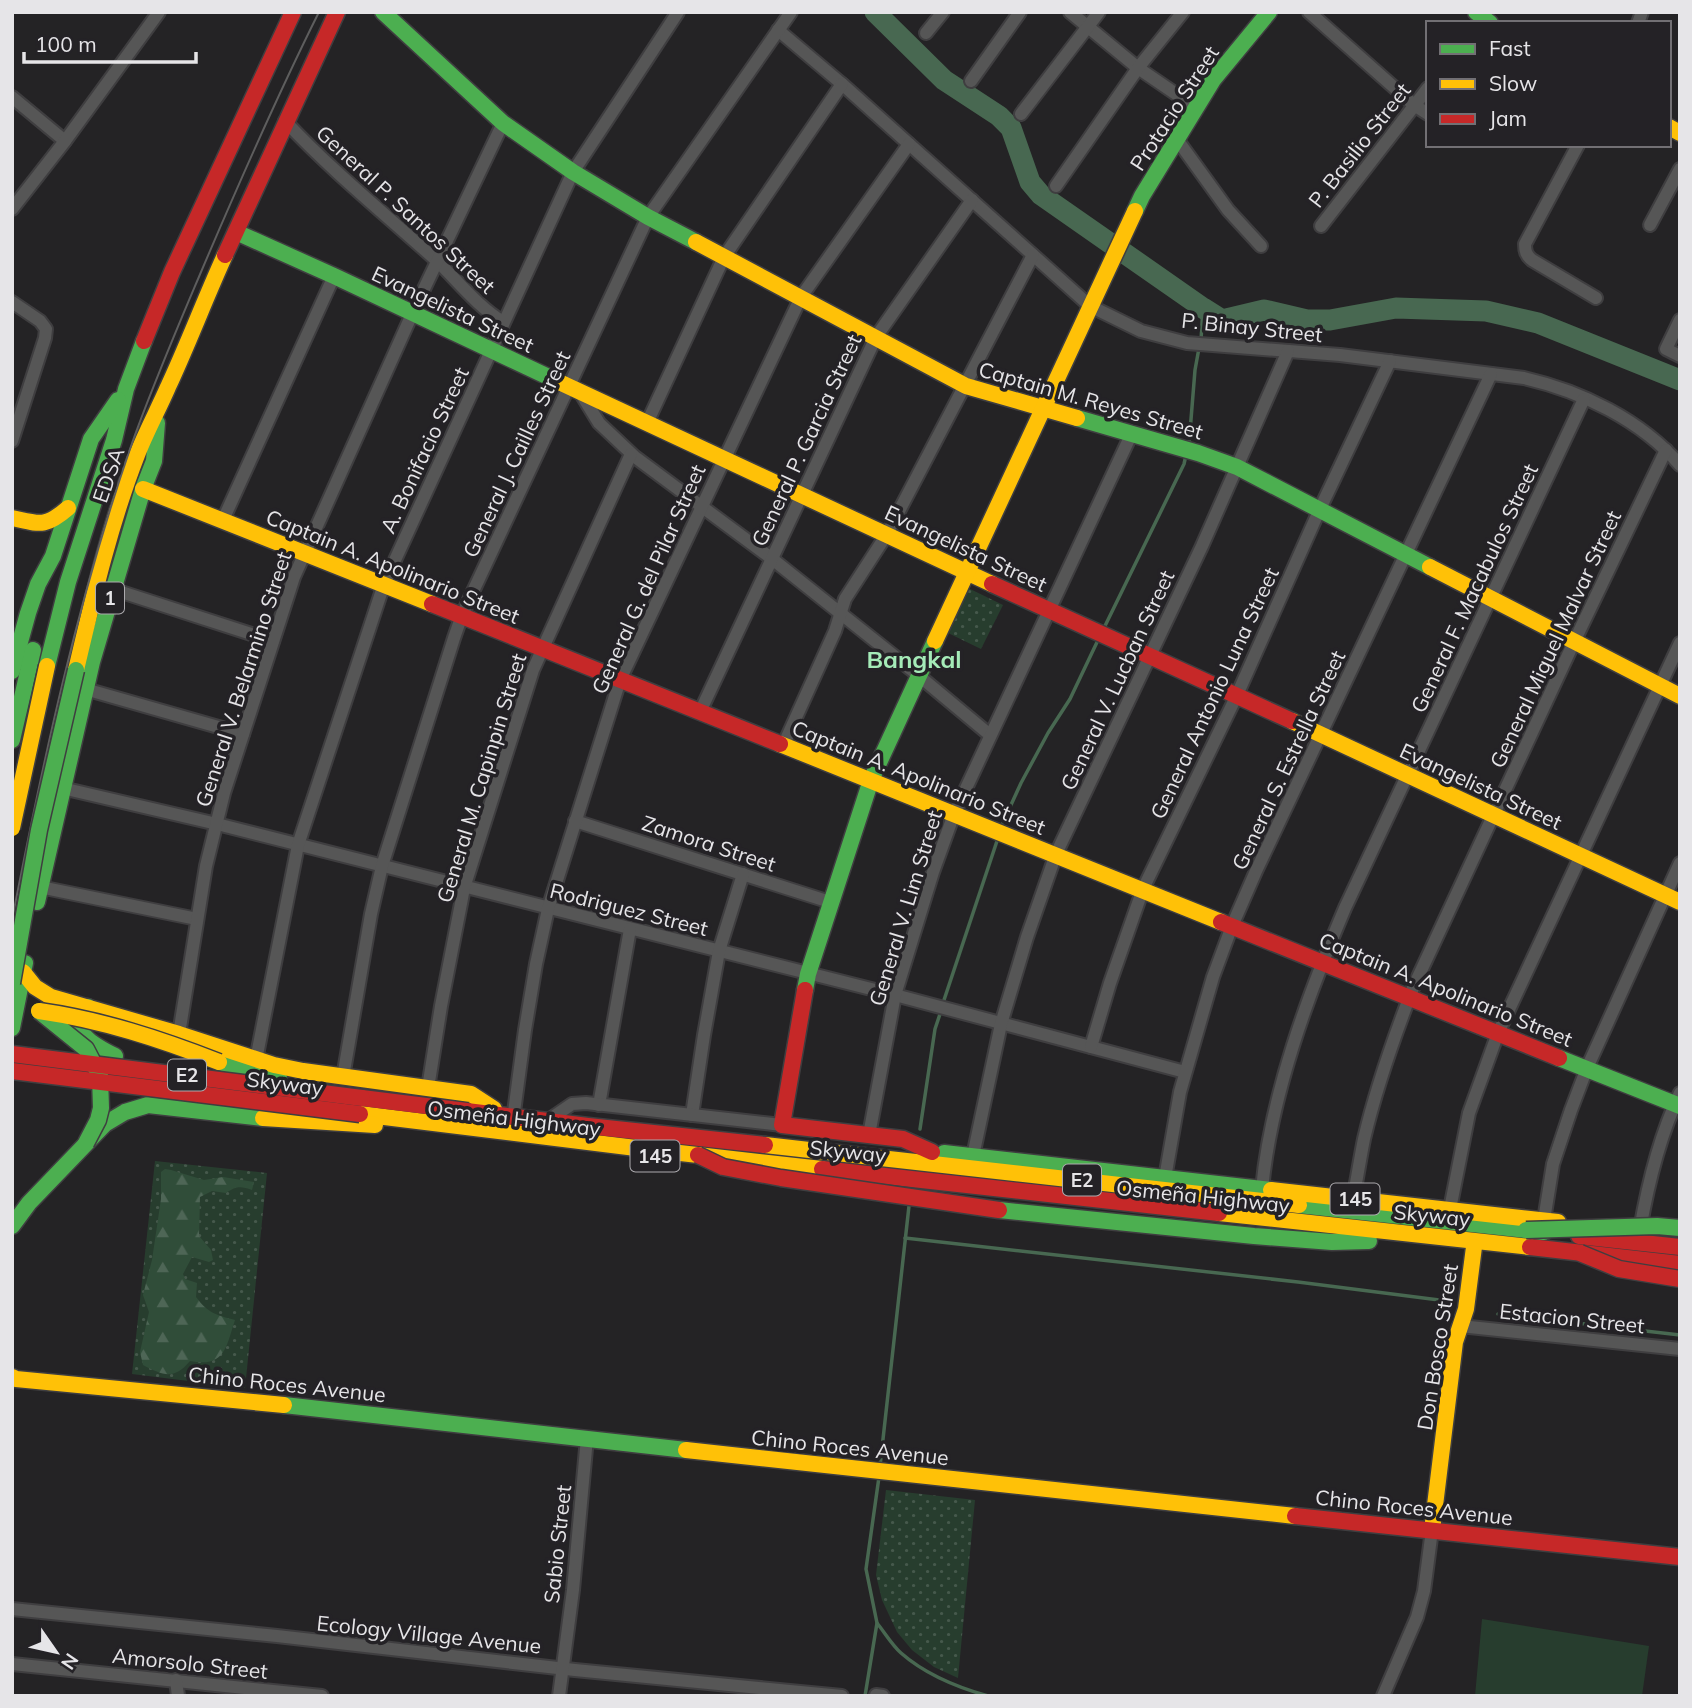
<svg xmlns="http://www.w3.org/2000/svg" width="1692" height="1708" font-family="Mulish,sans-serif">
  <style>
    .grass { fill: url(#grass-dots) }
    .forest { fill: url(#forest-firs) }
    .garden { fill: #273d2e }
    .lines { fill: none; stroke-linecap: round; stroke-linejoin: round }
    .stream { stroke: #486851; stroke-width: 3.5 }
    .river { stroke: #486851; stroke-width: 21 }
    .street-casing { stroke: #3f3e40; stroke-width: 16 }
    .fast-casing { stroke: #3f3e40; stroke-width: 19 }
    .slow-casing { stroke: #3f3e40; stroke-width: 19 }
    .jam-casing { stroke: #3f3e40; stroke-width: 19 }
    .street { stroke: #565656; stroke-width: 12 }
    .fast { stroke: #4caf50; stroke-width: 16 }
    .slow { stroke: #ffc107; stroke-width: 16 }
    .jam { stroke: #c62828; stroke-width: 16 }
    .tram { stroke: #5e5e5e; stroke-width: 2 }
    .fast-bridge-casing { stroke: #3f3e40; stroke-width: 19; stroke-linecap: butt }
    .slow-bridge-casing { stroke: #3f3e40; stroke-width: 19; stroke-linecap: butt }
    .jam-bridge-casing { stroke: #3f3e40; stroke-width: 19; stroke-linecap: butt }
    .fast-bridge { stroke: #4caf50; stroke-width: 16 }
    .slow-bridge { stroke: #ffc107; stroke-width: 16 }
    .jam-bridge { stroke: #c62828; stroke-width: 16 }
    .labels { text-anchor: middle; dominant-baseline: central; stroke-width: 7; stroke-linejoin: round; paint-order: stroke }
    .shield { fill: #242226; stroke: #acaaae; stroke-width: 2 }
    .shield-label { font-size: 19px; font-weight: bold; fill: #e6e5e8 }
    .street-label { font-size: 21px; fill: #e6e5e8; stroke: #242226 }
    .quarter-label { font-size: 24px; font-weight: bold; fill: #a5ebb8; stroke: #242226 }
  </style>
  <defs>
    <pattern id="grass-dots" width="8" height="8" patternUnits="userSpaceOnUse" patternTransform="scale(1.75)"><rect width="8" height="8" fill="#273d2e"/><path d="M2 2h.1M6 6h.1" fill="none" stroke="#46594c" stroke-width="1.8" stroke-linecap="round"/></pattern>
    <pattern id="forest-firs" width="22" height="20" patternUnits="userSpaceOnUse" patternTransform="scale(1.75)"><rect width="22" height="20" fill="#304d39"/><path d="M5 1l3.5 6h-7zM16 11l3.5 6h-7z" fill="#4e6656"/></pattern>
  </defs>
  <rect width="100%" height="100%" fill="#242325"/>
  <g class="grass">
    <polygon points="968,588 1003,605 981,649 946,632"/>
    <polygon points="155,1161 267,1173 245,1388 132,1374"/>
    <polygon points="886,1490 975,1500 958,1678 934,1667 912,1650 897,1632 882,1600 876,1575"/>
  </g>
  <path class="forest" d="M165,1169L171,1170L204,1180L223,1177L254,1182L252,1190C241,1186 236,1186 226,1193L212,1191L200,1197L199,1236L211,1250L213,1260L209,1262L192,1257L183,1274L185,1279L197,1283L196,1297C208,1313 216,1315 235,1320C226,1347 225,1368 190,1361C173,1381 163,1375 143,1365L140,1352L149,1312L143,1295L152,1260L161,1199V1172Z"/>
  <polygon class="garden" points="1482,1619 1649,1646 1642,1696 1475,1696"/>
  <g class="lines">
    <g class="stream">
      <polyline points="1201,340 1203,308"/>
      <polyline points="1189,444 1195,370 1199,348"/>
      <polyline points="1104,628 1184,464 1186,455"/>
      <polyline points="1001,827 1021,783 1048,733 1070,699 1099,638"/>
      <polyline points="943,1003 998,838"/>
      <polyline points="920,1129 935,1029 941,1011"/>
      <polyline points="905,1238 1298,1282 1447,1301"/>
      <polyline points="1498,1314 1680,1335"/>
      <polyline points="880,1466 909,1206"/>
      <path d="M877,1623C885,1633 892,1645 901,1653C926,1675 956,1687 988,1696"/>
      <polyline points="865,1696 877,1623 866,1569 879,1477"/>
    </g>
    <polyline class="river" points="875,12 944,80 999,116 1011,128 1030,182 1041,195 1203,308 1222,320 1264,310 1307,320 1330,320 1396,308 1486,311 1538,323 1680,380"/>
    <defs>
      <g id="street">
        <polyline points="1070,12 1138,68 1195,107"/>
        <polyline points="1309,12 1414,105 1428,114"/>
        <polyline points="1638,23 1642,12"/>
        <path d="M778,30L842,84L1090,306L1141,331L1187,343L1340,355L1524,378C1581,391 1641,420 1680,465"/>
        <polyline points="926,33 943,12"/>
        <polyline points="971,81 1020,12"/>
        <polyline points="12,97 65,141"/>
        <polyline points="1021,114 1099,12"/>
        <path d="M285,121C332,171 385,214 436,260C458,281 477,306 503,322"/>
        <polyline points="1176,138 1228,210 1261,246"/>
        <path d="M1578,145L1525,244C1525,251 1526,255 1532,260L1596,298"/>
        <polyline points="1056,186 1138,68 1183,12"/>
        <polyline points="12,209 65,141 159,12"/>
        <polyline points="1650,225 1680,169"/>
        <polyline points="1321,226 1428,88"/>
        <polyline points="12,302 40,321 46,329 45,338 12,441"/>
        <polyline points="1680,320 1666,349 1680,356"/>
        <polyline points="580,392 599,423 635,457 771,558 918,675 990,735"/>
        <polyline points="647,423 724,257 842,84"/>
        <polyline points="223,520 334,276"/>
        <polyline points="112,589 273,641"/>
        <polyline points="85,689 243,734"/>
        <polyline points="700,712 876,337 972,200"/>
        <polyline points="783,746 835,631 845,599 887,534 1033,255"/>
        <polyline points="62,788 217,824 895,995 1185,1072"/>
        <polyline points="575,821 830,902"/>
        <polyline points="40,887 197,919"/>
        <polyline points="179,1034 206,866 224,793 294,577 413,312 503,123"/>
        <polyline points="1091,1047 1110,983 1143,889 1237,695 1319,511 1390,361"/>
        <polyline points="256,1060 298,845 384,584 573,172 678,12"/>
        <polyline points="343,1077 371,914 382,866 454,638 462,615 648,217 791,12"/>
        <polyline points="428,1088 441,1006 464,888 533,670 631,454"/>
        <polyline points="599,1105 630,929"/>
        <polyline points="514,1112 525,1030 536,964 548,909 620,680 801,297 909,144"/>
        <polyline points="692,1115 704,1035 719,951 743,874"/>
        <polyline points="553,1117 572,1104 586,1103 782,1125"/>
        <polyline points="869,1135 895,995 933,872 954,814 1131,435"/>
        <polyline points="973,1156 1001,1024 1027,937 1056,854 1202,546 1288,351"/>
        <polyline points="1165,1178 1180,1092 1213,977 1232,926 1256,871 1491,374"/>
        <path d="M1262,1189C1271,1094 1308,995 1345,908L1584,399"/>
        <path d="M1353,1199C1357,1179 1360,1159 1364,1139C1376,1088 1394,1037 1413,988L1574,642L1666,450"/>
        <polyline points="1450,1209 1469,1113 1498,1033 1680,643"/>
        <polyline points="1544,1220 1553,1164 1571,1110 1587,1068 1680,863"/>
        <path d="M1640,1230C1648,1183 1659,1137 1680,1093"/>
        <polyline points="1460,1326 1680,1349"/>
        <polyline points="12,1609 277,1636 575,1670 842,1696"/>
        <polyline points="12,1664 322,1696"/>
        <polyline points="176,1680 178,1696"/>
        <polyline points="876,1695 883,1696"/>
        <polyline points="559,1696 573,1590 587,1438"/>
        <polyline points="1383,1696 1417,1617 1424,1591 1432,1530"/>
      </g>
      <g id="fast">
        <polyline points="383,12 503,123 573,172 648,217 696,242"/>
        <polyline points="1476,12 1490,23"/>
        <polyline points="1135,211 1142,196 1213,80 1269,12"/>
        <polyline points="236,232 334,276 557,381"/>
        <polyline points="1077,418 1198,453 1237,467 1430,567"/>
        <polyline points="47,666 68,582 114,440 126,389 144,341"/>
        <polyline points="12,671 28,613 38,584 53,556 91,439 118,400"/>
        <polyline points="12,740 33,650"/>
        <polyline points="37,902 92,662 143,489 154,461 157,423"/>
        <polyline points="805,990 808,974 871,780 935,641"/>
        <path d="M88,1007C65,1031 95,1046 115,1056"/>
        <polyline points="12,1028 25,963"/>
        <polyline points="1559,1058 1680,1106"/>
        <polyline points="219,1062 279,1078"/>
        <polyline points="944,1153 1271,1190"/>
        <polyline points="1299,1205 1544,1232"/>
        <polyline points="999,1210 1254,1236 1332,1242 1369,1241"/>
        <polyline points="12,1226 29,1203 105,1124 125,1112 148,1105 263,1118"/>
        <polyline points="284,1405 686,1450"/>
      </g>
      <g id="slow">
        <polyline points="1669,127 1680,133"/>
        <polyline points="696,242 966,386 1077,418"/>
        <polyline points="557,381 992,584"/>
        <polyline points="143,489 432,604"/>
        <path d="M12,518C40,524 45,528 68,508"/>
        <polyline points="1430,567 1680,696"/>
        <polyline points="935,641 1135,211"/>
        <path d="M76,670C93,598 110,524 137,455C146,432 158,410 168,387C188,344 205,299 225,255"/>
        <polyline points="1292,721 1680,902"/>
        <polyline points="780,744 1221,922"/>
        <polyline points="23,972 35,987 51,997 179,1034 274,1065 303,1071 471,1094 494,1109"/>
        <polyline points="360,1114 636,1148 822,1169"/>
        <polyline points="263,1118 375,1125"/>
        <polyline points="765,1145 1299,1205"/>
        <polyline points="1271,1190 1558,1222"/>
        <polyline points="1219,1213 1530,1247"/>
        <polyline points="12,1377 16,1379 284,1405"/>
        <polyline points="686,1450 1295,1516"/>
        <polyline points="1432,1530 1455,1342 1466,1309 1474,1247"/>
      </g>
      <g id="jam">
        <polyline points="225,255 337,12"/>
        <polyline points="144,341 172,272 293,12"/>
        <polyline points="992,584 1292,721"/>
        <polyline points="432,604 780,744"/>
        <polyline points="1221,922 1559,1058"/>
        <polyline points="805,990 782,1125 903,1139 932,1152"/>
        <polyline points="362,1098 588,1126 765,1145"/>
        <polyline points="822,1169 1219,1213"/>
        <polyline points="1579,1236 1680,1247"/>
        <polyline points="1530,1247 1680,1264"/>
        <polyline points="1295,1516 1680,1557"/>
      </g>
    </defs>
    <use href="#street" class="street-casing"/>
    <use href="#fast" class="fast-casing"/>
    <use href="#slow" class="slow-casing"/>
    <use href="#jam" class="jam-casing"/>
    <use href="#street" class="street"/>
    <use href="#fast" class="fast"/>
    <use href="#slow" class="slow"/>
    <use href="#jam" class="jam"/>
    <path class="tram" d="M12,920C43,761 77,602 130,449C151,389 176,331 201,272C238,185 276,98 319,12"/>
    <defs>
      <g id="fast-bridge">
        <polyline points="12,983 39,830 76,670"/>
        <polyline points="39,1011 86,1049 100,1076 101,1108 98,1120 86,1143"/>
        <polyline points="1526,1230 1657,1226 1680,1228"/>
      </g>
      <g id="slow-bridge">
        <polyline points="12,828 47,666"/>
        <path d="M39,1011C102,1020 160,1039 219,1062"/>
      </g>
      <g id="jam-bridge">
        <polyline points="12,1054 362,1098"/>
        <polyline points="12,1071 360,1114"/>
        <polyline points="698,1155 723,1167 781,1178 999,1210"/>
        <polyline points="1580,1253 1619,1269 1680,1279"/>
      </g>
    </defs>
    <use href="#fast-bridge" class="fast-bridge-casing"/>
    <use href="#slow-bridge" class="slow-bridge-casing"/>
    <use href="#jam-bridge" class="jam-bridge-casing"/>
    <use href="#fast-bridge" class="fast-bridge"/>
    <use href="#slow-bridge" class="slow-bridge"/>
    <use href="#jam-bridge" class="jam-bridge"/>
  </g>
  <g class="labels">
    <g class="shield">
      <rect x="96" y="582.5" width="28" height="31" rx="5"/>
      <rect x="168" y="1059.5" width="38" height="31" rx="5"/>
      <rect x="630.5" y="1140.5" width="49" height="31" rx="5"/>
      <rect x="1063" y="1164.5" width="38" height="31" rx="5"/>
      <rect x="1330.5" y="1183.5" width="49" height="31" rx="5"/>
    </g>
    <g class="shield-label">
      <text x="110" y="598">1</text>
      <text x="187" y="1075">E2</text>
      <text x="655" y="1156">145</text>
      <text x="1082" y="1180">E2</text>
      <text x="1355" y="1199">145</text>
    </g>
    <g class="street-label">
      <text transform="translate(1174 108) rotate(-57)">Protacio Street</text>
      <text transform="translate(1359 145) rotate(-52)">P. Basilio Street</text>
      <text transform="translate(406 209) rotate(43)">General P. Santos Street</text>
      <text transform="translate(453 309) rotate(25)">Evangelista Street</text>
      <text transform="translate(1252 327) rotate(6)">P. Binay Street</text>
      <text transform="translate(1091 400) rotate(16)">Captain M. Reyes Street</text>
      <text transform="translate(806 440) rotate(-65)">General P. Garcia Street</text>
      <text transform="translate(424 450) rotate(-65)">A. Bonifacio Street</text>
      <text transform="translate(516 454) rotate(-65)">General J. Cailles Street</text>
      <text transform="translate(108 475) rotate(-71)">EDSA</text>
      <text transform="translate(966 548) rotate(25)">Evangelista Street</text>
      <text transform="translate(393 566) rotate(22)">Captain A. Apolinario Street</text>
      <text transform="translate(648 579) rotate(-66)">General G. del Pilar Street</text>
      <text transform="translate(1474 588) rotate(-65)">General F. Macabulos Street</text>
      <text transform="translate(1555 639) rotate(-65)">General Miguel Malvar Street</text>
      <text transform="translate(243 679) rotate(-72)">General V. Belarmino Street</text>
      <text transform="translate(1117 680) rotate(-65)">General V. Lucban Street</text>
      <text transform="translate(1214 693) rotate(-65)">General Antonio Luna Street</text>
      <text transform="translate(1288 760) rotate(-65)">General S. Estrella Street</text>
      <text transform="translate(919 777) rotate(22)">Captain A. Apolinario Street</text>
      <text transform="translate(481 778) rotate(-73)">General M. Capinpin Street</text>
      <text transform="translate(1481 786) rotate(25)">Evangelista Street</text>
      <text transform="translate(709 843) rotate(18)">Zamora Street</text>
      <text transform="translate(905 908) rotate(-73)">General V. Lim Street</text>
      <text transform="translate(629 909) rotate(14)">Rodriguez Street</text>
      <text transform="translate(1446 989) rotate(22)">Captain A. Apolinario Street</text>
      <text transform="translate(285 1083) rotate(7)">Skyway</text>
      <text transform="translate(514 1118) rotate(7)">Osmeña Highway</text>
      <text transform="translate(848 1151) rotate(6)">Skyway</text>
      <text transform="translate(1203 1196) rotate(6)">Osmeña Highway</text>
      <text transform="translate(1432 1215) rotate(6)">Skyway</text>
      <text transform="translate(1572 1318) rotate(6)">Estacion Street</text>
      <text transform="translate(1437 1347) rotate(-81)">Don Bosco Street</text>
      <text transform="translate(287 1384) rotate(6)">Chino Roces Avenue</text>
      <text transform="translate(850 1447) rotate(6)">Chino Roces Avenue</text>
      <text transform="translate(1414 1507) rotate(6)">Chino Roces Avenue</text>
      <text transform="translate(557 1544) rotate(-84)">Sabio Street</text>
      <text transform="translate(429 1634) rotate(6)">Ecology Village Avenue</text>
      <text transform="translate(190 1663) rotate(6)">Amorsolo Street</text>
    </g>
    <g class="quarter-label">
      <text x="914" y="659">Bangkal</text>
    </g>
  </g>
  <rect width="1692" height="1708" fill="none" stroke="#e6e5e8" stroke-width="28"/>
  <rect x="1426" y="21" width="245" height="126" fill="#242226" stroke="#727074" stroke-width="2"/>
  <rect x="1440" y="44" width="35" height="10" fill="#4caf50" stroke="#727074" stroke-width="2"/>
  <text x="1489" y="56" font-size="21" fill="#e6e5e8">Fast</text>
  <rect x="1440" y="79" width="35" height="10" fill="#ffc107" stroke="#727074" stroke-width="2"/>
  <text x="1489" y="91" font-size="21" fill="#e6e5e8">Slow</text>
  <rect x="1440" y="114" width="35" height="10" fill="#c62828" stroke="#727074" stroke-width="2"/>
  <text x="1489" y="126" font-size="21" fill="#e6e5e8">Jam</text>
  <g transform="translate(56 1652) rotate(124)" stroke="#242226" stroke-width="5" paint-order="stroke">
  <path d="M0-5L12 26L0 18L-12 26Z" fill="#e6e5e8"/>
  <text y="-10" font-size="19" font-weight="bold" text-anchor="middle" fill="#e6e5e8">N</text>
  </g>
  <path d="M24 52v10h172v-10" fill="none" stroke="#e6e5e8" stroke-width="3.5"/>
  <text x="35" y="52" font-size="21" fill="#e6e5e8" stroke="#242226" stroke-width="5" paint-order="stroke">100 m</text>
</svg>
